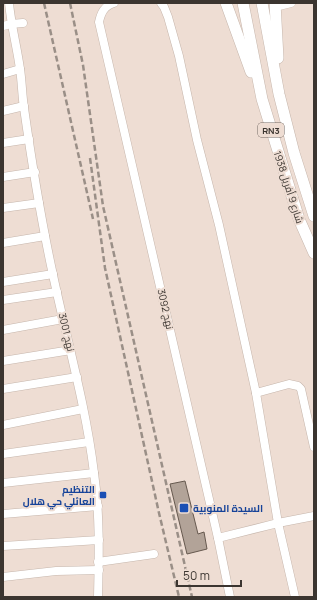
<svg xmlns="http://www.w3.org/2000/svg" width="317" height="600" font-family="Manrope,Cairo,sans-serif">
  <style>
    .building { fill: #b2a398; stroke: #66594f }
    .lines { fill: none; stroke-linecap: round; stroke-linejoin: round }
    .minor-casing { stroke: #c6b6ac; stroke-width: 9 }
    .major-casing { stroke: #c6b6ac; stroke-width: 12 }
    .minor { stroke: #fff; stroke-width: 8 }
    .major { stroke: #fff; stroke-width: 11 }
    .rail { stroke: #9a8f87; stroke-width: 2.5; stroke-dasharray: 6 3; stroke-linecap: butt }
    .transit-dot { fill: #1a4fb4; stroke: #eeddd3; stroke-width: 1.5 }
    .labels { text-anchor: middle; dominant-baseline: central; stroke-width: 4; stroke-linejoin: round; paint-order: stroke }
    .shield { fill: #eeddd3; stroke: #716761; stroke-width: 1 }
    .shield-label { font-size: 9px; font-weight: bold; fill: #3b3530 }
    .street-label { font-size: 10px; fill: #3b3530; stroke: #eeddd3 }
    .transit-label { font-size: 10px; font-weight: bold; fill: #164399; stroke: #eeddd3; text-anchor: end }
  </style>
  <rect width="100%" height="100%" fill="#eeddd3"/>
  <polygon class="building" points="185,481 198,534 204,532 207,549 187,554 170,484"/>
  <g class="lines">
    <defs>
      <g id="minor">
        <path d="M9,3C11,25 17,47 20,69C22,82 22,95 24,108C32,164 41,220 53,275C67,341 86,406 94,473C100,514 99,556 98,597"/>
        <path d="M114,3C104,6 101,13 99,22L218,538L230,597"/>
        <polyline points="161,3 164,7 168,17 179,56 197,140 219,225 256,393 278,523 295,597"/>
        <polyline points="275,7 291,3"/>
        <polyline points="3,26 11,24 23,23"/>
        <polyline points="3,74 20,69"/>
        <polyline points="3,111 24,106"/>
        <polyline points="3,143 29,139"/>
        <polyline points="3,177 35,172"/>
        <polyline points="3,208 39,203"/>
        <polyline points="3,243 45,236"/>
        <polyline points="3,282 53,274"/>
        <polyline points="3,300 57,292"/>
        <polyline points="3,330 63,319"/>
        <polyline points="3,361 71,350"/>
        <polyline points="3,389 77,377"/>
        <polyline points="256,393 289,384 298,386 301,389 314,447"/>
        <polyline points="3,425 83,409"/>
        <polyline points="3,454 89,442"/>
        <polyline points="3,483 94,473"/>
        <polyline points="3,514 98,506"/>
        <polyline points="218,538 278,523 314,516"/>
        <polyline points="3,546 99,540"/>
        <polyline points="98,562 154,554"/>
        <polyline points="3,577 56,571 99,570"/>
      </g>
      <g id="major">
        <polyline points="226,3 251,72"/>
        <polyline points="243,3 262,99 299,219 314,253"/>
        <polyline points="262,3 279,94 294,153 314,216"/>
        <polyline points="275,3 278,58"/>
      </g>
    </defs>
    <use href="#minor" class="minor-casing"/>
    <use href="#major" class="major-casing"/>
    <use href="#minor" class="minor"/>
    <use href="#major" class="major"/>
    <g class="rail">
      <polyline points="44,3 93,219"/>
      <polyline points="70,3 83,65 103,206 192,597"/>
      <polyline points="90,158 105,268 159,513 179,597"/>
    </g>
  </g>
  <g class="transit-dot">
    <rect x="99" y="491" width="8" height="8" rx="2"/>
    <rect x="179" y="503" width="10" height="10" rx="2"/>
  </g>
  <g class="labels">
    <rect class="shield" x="258" y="123" width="26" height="14" rx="3"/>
    <g class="shield-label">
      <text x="271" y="130">RN3</text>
    </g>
    <g class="street-label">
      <text transform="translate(289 187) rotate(72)">شارع 9 أفريل 1938</text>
      <text transform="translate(166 309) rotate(77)">نهج 3092</text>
      <text transform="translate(67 332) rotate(76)">نهج 3001</text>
    </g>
    <g class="transit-label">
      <text x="95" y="489">التنظيم<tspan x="95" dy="12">العائلي حي هلال</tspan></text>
      <text x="193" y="508" text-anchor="start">السيدة المنوبية</text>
    </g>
  </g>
  <rect width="317" height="600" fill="none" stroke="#3b3530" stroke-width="8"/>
  <path d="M177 580v6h64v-6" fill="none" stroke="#3b3530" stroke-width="2"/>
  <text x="183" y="580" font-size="12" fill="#3b3530" stroke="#eeddd3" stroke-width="3" paint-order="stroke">50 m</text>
</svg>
